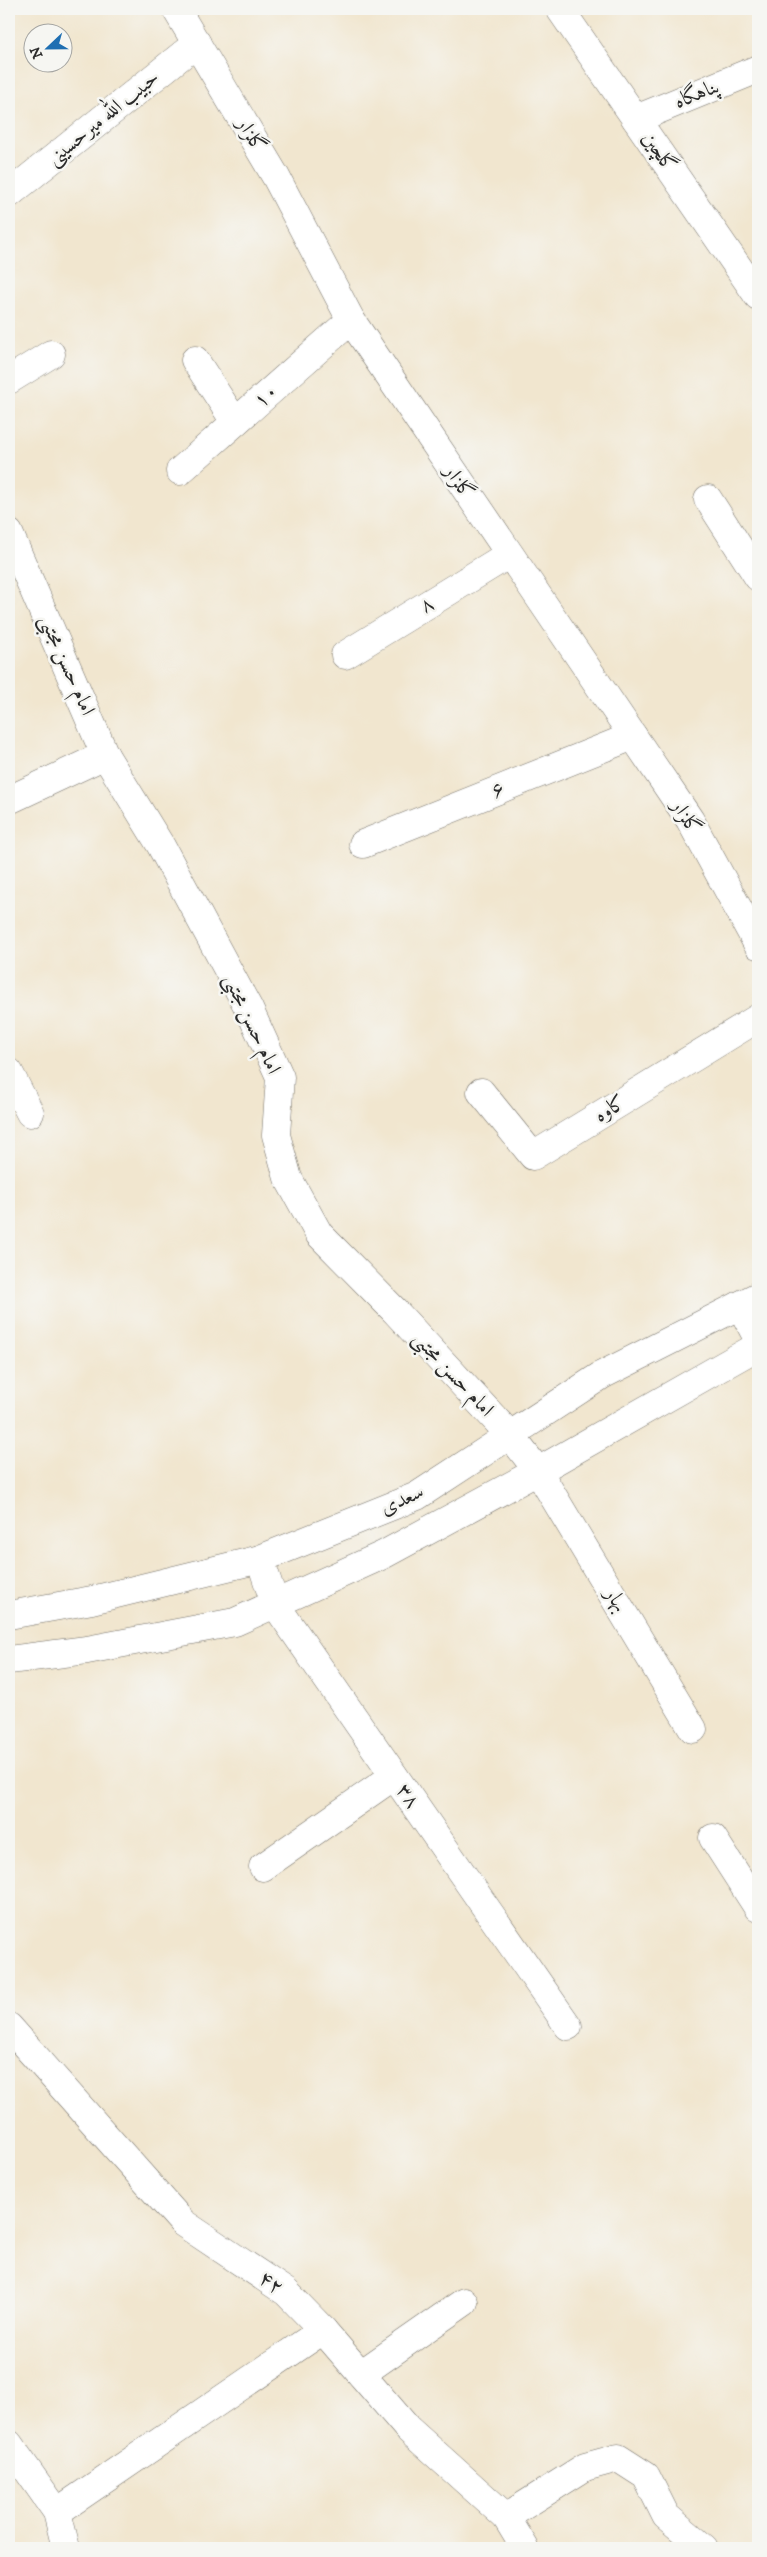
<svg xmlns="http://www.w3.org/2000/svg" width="767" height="2557" font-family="'IM FELL DW Pica',Amiri,serif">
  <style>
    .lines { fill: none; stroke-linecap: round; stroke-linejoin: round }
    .minor-casing { stroke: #706c64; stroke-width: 29 }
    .minor { stroke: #fff; stroke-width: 28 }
    .labels { text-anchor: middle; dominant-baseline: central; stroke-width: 5; stroke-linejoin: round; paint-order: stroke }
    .street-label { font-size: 21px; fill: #2b2b2b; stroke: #f6f6f2 }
  </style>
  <rect width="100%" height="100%" fill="#f6f6f2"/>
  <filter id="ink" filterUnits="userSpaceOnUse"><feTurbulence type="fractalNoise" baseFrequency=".02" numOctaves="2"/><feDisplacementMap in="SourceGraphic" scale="10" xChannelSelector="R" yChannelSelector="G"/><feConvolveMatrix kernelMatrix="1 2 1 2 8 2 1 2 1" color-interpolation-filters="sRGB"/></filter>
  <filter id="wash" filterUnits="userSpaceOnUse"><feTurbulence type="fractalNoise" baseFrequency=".0096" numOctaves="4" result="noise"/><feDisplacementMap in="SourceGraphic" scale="20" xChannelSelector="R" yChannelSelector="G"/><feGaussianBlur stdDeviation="1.12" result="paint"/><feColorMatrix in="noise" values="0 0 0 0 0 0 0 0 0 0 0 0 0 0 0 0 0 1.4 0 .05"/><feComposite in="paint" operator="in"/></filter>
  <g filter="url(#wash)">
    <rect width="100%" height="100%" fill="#f1e6cf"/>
  </g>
  <g filter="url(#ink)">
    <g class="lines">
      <defs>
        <g id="minor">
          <polyline points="176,9 276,177 351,320 690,820 758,945"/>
          <polyline points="560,9 758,296"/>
          <polyline points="636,119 758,69"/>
          <polyline points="9,194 197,43"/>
          <polyline points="195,360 235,422"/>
          <polyline points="9,380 51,354"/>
          <polyline points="180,471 351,320"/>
          <polyline points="708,499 758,577"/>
          <polyline points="9,533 105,755 161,846 249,1009 280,1077 276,1135 288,1178 319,1234 394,1310 510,1435 538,1471 693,1729"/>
          <polyline points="345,655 508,555"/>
          <polyline points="9,800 105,755"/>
          <polyline points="363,844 633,736"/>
          <polyline points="9,1072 30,1113"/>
          <polyline points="481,1092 533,1156 758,1018"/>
          <polyline points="740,1305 758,1339"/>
          <polyline points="260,1559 275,1604 568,2026"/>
          <polyline points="9,1615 92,1600 260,1559 417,1496 602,1375 758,1296"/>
          <polyline points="9,1660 87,1650 235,1622 383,1555 538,1471 758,1346"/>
          <polyline points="713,1838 758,1908"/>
          <polyline points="263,1867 394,1776"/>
          <polyline points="9,2027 183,2223 286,2292 323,2330 408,2429 506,2517 525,2548"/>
          <polyline points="361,2374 464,2302"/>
          <polyline points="9,2444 57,2512 66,2548"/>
          <polyline points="57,2512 323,2330"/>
          <polyline points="506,2517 585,2467 618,2458 646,2476 666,2516 704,2548"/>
        </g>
      </defs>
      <use href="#minor" class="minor-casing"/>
      <use href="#minor" class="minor"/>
    </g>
  </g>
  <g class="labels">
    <g class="street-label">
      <text transform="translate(697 94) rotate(-22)">پناهگاه</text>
      <text transform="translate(103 118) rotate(-39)">حبیب الله میرحسینی</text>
      <text transform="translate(251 135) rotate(59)">گلزار</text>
      <text transform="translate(659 152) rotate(55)">گلچین</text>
      <text transform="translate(266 396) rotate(-41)">۱۰</text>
      <text transform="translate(459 482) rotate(56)">گلزار</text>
      <text transform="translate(427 605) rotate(-31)">۸</text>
      <text transform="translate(67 665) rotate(66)">امام حسن مجتبی</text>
      <text transform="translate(498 790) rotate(-22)">۶</text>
      <text transform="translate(686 817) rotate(58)">گلزار</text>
      <text transform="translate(252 1024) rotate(65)">امام حسن مجتبی</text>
      <text transform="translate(610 1109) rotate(-31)">کاوه</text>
      <text transform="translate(453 1374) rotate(47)">امام حسن مجتبی</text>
      <text transform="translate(402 1500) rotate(-25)">سعدی</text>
      <text transform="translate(616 1600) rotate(59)">بهار</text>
      <text transform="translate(408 1796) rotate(55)">۳۸</text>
      <text transform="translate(271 2283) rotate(35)">۴۲</text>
    </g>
  </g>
  <rect width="767" height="2557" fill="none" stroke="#f6f6f2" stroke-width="30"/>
  <g transform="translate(48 48) rotate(248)"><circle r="24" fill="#f6f6f2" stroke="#a5a5a2"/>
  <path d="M0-4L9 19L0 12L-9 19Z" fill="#1f6fb2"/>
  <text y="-8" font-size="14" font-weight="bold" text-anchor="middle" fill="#2b2b2b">N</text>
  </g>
</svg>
